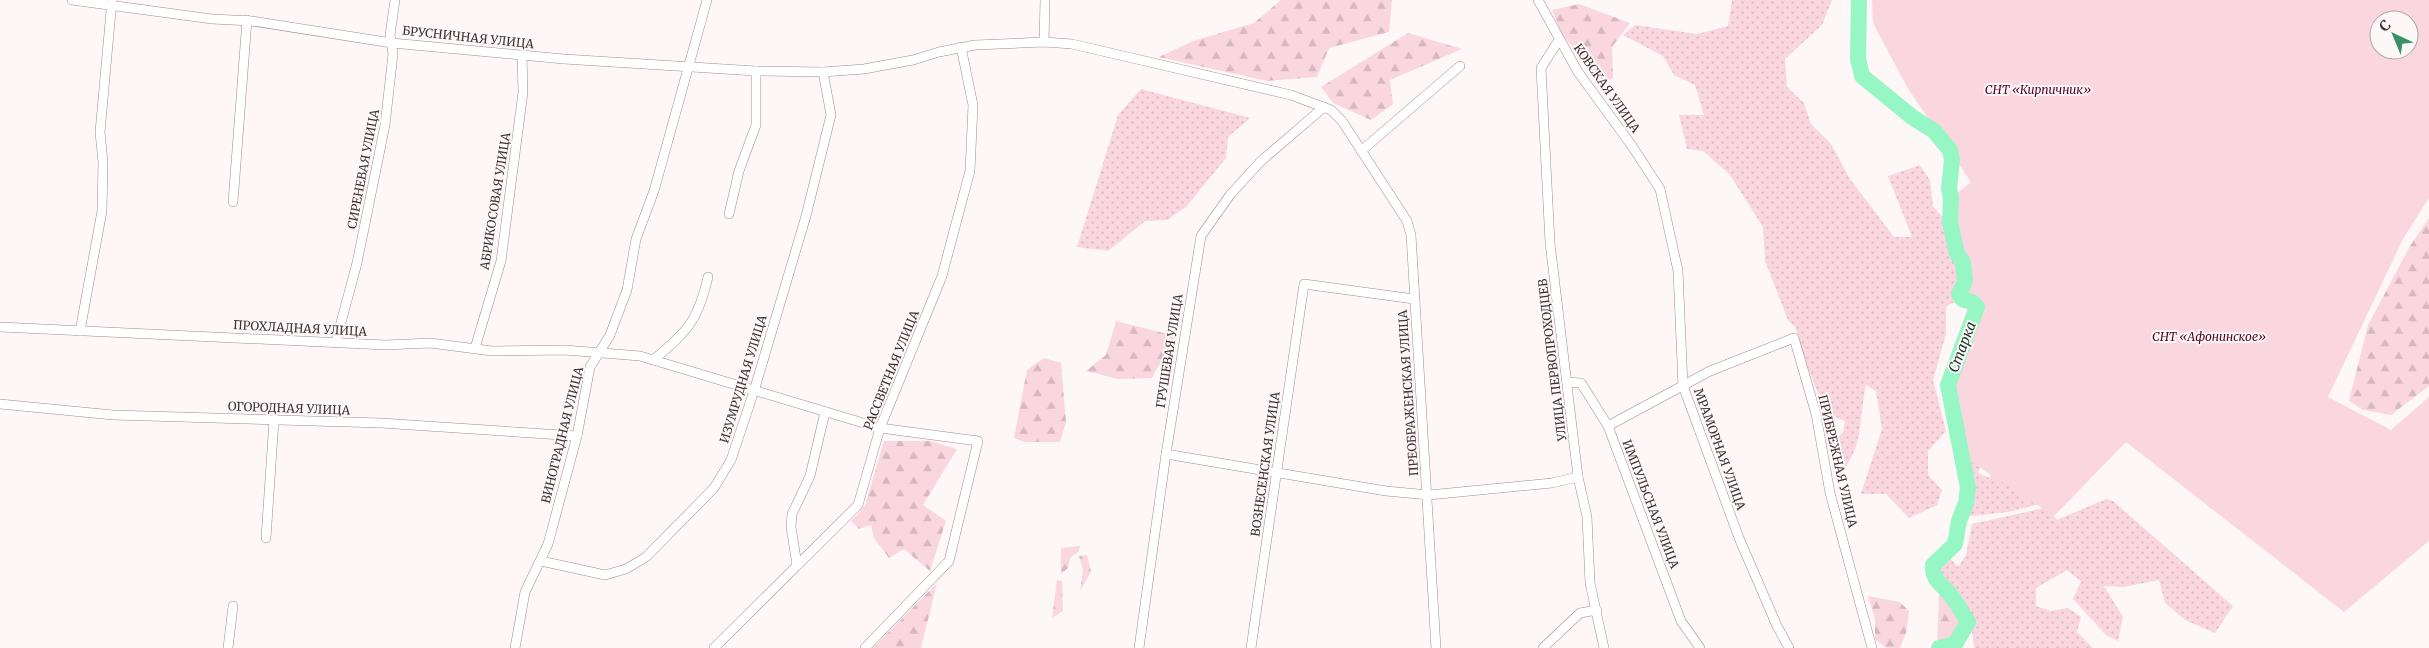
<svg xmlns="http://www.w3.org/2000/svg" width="2429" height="648" font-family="Merriweather,serif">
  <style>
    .grass { fill: url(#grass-dots) }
    .forest { fill: url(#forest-firs) }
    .garden { fill: #fad6df; fill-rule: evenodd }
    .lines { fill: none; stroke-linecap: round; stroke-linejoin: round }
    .river { stroke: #97f7c4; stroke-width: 16 }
    .minor-casing { stroke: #a3898f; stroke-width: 10 }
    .minor { stroke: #fff; stroke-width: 9 }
    .labels { text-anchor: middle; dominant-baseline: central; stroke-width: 4; stroke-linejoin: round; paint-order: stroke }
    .street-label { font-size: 12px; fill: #3c3134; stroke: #fdf7f8 }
    .park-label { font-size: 12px; font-style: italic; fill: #530026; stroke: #fdf7f8 }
    .water-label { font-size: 14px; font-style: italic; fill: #0f3925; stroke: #fdf7f8 }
  </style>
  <defs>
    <pattern id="grass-dots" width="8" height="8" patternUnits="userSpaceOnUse" patternTransform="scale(1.25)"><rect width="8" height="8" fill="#fad6df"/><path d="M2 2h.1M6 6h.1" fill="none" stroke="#d7b8c0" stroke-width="1.8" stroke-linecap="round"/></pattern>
    <pattern id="forest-firs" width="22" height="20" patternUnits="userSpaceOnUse" patternTransform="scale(1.25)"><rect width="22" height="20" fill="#fad6df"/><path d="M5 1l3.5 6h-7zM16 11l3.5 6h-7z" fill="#d7b8c0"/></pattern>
  </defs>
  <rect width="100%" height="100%" fill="#fdf7f8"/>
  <g class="grass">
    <path d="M1732,0H1832L1822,25L1785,59L1787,87L1804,103L1811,124L1831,144L1850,179L1894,237H1912L1888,176L1920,165L1930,180L1933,206L1944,219L1952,257L1959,262V280L1954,302L1946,307V334L1933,380L1946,431L1928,451V475L1942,490L1937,505L1909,518L1886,494H1861L1882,429L1876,391L1866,385C1859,414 1864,454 1838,474L1829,441L1843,433L1845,421L1826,413L1803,356L1795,327L1788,320L1765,261L1763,227L1730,175L1703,151L1687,149L1679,115H1704L1695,85L1674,75L1663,56L1623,35L1635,25L1697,34L1728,26Z"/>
    <polygon points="1141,89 1250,118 1228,137 1226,158 1186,207 1167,220 1145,221 1108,251 1077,247 1118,115"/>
    <polygon points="1971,448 1985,456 1978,473 1990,478 1992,467 2044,503 2008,512 1963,517 1972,489 1965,459"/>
    <path d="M2106,499L2113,501L2233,606L2215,633L2185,620L2165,603L2159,580L2124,587L2104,586L2123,617L2118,641L2106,635L2073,599L2081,581L2067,570L2036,588V606L2051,611L2068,608L2081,617L2077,632L2093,648H1974C1974,630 1965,603 1952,590C1942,581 1934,581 1934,566L1946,554L1958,567L1966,555L1972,524L2048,507L2057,520Z"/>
  </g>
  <g class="forest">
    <polygon points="1281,0 1392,0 1389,32 1329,48 1317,77 1267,81 1159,57 1193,41 1254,23"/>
    <polygon points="1579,4 1630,23 1612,47 1613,78 1605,83 1562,35 1552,10"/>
    <polygon points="1408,33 1462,49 1390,80 1393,104 1371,120 1333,103 1321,87"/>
    <polygon points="2429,218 2429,386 2391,415 2363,410 2349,401 2368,325 2410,246"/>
    <polygon points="1116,321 1175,336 1152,378 1118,379 1086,371 1106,355"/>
    <polygon points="1044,358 1061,363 1066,422 1060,442 1025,442 1014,438 1027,370"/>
    <polygon points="884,441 930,441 957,449 923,505 946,521 930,571 904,549 889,558 874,538 871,525 859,529 851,521 865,506"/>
    <polygon points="1080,546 1079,551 1070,558 1068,568 1061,574 1061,548"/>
    <polygon points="1087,555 1091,572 1080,591 1083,570 1079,556"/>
    <polygon points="1057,580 1062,581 1063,611 1052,618"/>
    <polygon points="937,583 921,648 873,648"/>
    <polygon points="1941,590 1951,596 1967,622 1954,643 1937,644 1939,596"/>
    <polygon points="1868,596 1900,602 1909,611 1906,633 1900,648 1886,648 1875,639 1875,619"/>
  </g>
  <path class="garden" d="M1872,0H2429V198L2403,239L2328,397L2391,430L2429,397V541L2344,612L2126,442L2054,516L1961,455L1948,385L1977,307L1972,302L1962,299L1959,294L1965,281L1963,262L1957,254L1950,222L1951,198L1971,182L1907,87L1873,23ZM2379,20H2409V50H2379Z"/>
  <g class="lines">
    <path class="river" d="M1859,0L1858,58L1862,76L1912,117L1934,131L1950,150L1952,160L1949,188L1951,198L1950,222L1957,254L1963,262L1965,281L1959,294L1962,299L1972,302L1977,307L1948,385L1968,488L1966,503L1959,521L1955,544L1933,565C1932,582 1944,585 1953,598C1959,606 1963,614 1968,622L1955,644L1939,648"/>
    <defs>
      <g id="minor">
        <polyline points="72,0 212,19 252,21 392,43 564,59 756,71 823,72 864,69 913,60 939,52 975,45 1044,42 1072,44 1291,95 1331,110 1342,121 1407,221 1411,235 1436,648"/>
        <polyline points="1538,0 1578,72 1632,146 1660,189 1678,271 1683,386 1739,538 1777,626 1789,648"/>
        <polyline points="1559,40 1541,68 1550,243 1578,477 1587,517 1590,583 1604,648"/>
        <polyline points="1044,42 1045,0"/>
        <polyline points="1361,151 1460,66"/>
        <polyline points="233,202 247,20"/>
        <polyline points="729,214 739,171 756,125 756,71"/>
        <polyline points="0,327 386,345 430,343 492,351 565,350 640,356 880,428 978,441 949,561 865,648"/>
        <polyline points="80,331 102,211 103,162 100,132 112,0"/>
        <polyline points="336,341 357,263 385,125 393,54 390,35 395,0"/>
        <polyline points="475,348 501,261 523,92 522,55"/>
        <path d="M653,360C687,332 698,321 708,277"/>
        <polyline points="1567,382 1581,383 1608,426 1681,621 1700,648"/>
        <polyline points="0,404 113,415 381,423 577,436"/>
        <polyline points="1608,426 1710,371 1794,338 1816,414 1830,493 1872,648"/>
        <polyline points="1166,454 1386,491 1429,495 1552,483 1578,477"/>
        <polyline points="266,538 274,420"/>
        <polyline points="541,561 605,575 626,569 646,557 714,488 731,460 754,391 806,216 831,115 823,72"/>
        <polyline points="797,565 791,527 792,514 810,476 825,412"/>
        <polyline points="228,648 233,606"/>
        <polyline points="515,648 525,592 548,544 577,436 590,367 610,335 627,290 636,239 654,191 707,0"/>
        <polyline points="714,648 858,505 880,428 942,276 970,171 973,105 961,47"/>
        <polyline points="1139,648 1166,454 1201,236 1230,195 1260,162 1324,107"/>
        <polyline points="1251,648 1304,284 1414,299"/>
        <polyline points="1543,648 1580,613 1597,610"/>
      </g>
    </defs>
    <use href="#minor" class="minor-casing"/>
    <use href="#minor" class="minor"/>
  </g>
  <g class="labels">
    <g class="street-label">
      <text transform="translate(468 37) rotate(6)">БРУСНИЧНАЯ УЛИЦА</text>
      <text transform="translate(1607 88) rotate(55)">КОВСКАЯ УЛИЦА</text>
      <text transform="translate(363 169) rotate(-79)">СИРЕНЕВАЯ УЛИЦА</text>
      <text transform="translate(495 201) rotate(-81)">АБРИКОСОВАЯ УЛИЦА</text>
      <text transform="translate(300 328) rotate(3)">ПРОХЛАДНАЯ УЛИЦА</text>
      <text transform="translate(1169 351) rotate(-81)">ГРУШЕВАЯ УЛИЦА</text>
      <text transform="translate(1552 360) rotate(-97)">УЛИЦА ПЕРВОПРОХОДЦЕВ</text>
      <text transform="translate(891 370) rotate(-68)">РАССВЕТНАЯ УЛИЦА</text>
      <text transform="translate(743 379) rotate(-73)">ИЗУМРУДНАЯ УЛИЦА</text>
      <text transform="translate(1408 393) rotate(-94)">ПРЕОБРАЖЕНСКАЯ УЛИЦА</text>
      <text transform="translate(289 408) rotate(2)">ОГОРОДНАЯ УЛИЦА</text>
      <text transform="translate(562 435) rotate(-76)">ВИНОГРАДНАЯ УЛИЦА</text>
      <text transform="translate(1720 449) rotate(70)">МРАМОРНАЯ УЛИЦА</text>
      <text transform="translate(1838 461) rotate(77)">ПРИБРЕЖНАЯ УЛИЦА</text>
      <text transform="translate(1265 464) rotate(-82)">ВОЗНЕСЕНСКАЯ УЛИЦА</text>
      <text transform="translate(1651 504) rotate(69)">ИМПУЛЬСНАЯ УЛИЦА</text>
    </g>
    <g class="park-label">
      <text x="2038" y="89">СНТ «Кирпичник»</text>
      <text x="2209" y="336">СНТ «Афонинское»</text>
    </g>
    <g class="water-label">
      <text transform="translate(1962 347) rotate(-69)">Старка</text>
    </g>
  </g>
  <g transform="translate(2394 35) rotate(316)"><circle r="24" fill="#fdf7f8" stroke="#b0a8aa"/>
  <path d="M0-4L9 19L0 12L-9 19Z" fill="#389167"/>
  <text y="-8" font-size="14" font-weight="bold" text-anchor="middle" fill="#3c3134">С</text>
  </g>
</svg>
